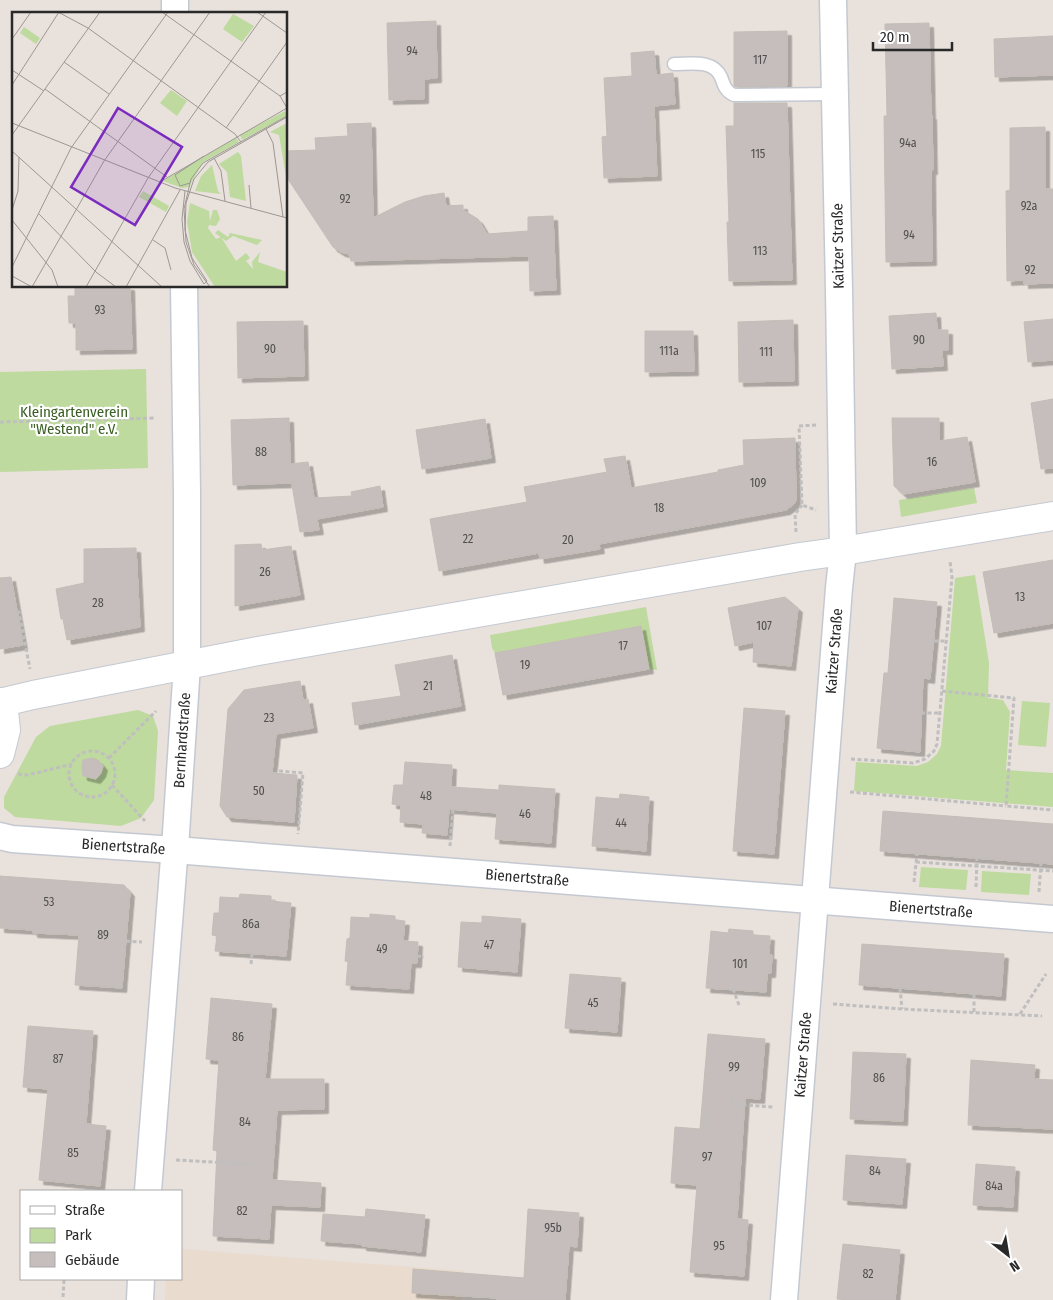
<svg xmlns="http://www.w3.org/2000/svg" width="1053" height="1300" font-family="'Fira Sans Condensed',sans-serif">
  <style>
    .education { fill: #e9dbcd }
    .green { fill: #beda9e }
    .building { fill: #c5bebc; stroke: #c4bdb6; filter: url(#shadow) }
    .lines { fill: none; stroke-linecap: round; stroke-linejoin: round }
    .lane-casing { stroke: #c4c9d1; stroke-width: 15 }
    .street-casing { stroke: #c4c9d1; stroke-width: 29 }
    .secondary-casing { stroke: #c4c9d1; stroke-width: 30 }
    .path { stroke: #bfbfbf; stroke-width: 3; stroke-dasharray: 4 2.5; stroke-linecap: butt }
    .lane { stroke: #fff; stroke-width: 12 }
    .street { stroke: #fff; stroke-width: 26 }
    .secondary { stroke: #fff; stroke-width: 28 }
    .labels { text-anchor: middle; dominant-baseline: central; stroke-width: 4.5; stroke-linejoin: round; paint-order: stroke }
    .number-label { font-size: 12px; fill: #504e4e }
    .street-label { font-size: 15px; fill: #292929; stroke: #fff }
    .park-label { font-size: 15px; fill: #395d22; stroke: #fff }
    .inset-road { fill: none; stroke: #9c9794; stroke-width: 1 }
    .view { fill: #7b2cbf; fill-opacity: 0.15; stroke: #7b2cbf; stroke-width: 2.5 }
    .inset-edge { fill: none; stroke: #292929; stroke-width: 2.5 }
  </style>
  <defs>
    <filter id="shadow"><feDropShadow dx="4.5" dy="4.5" stdDeviation="0" flood-color="#0004"/></filter>
  </defs>
  <rect width="100%" height="100%" fill="#e9e1dc"/>
  <polygon class="education" points="181,1249 464,1271 462,1300 165,1300 166,1279 181,1279"/>
  <g class="green">
    <polygon points="146,369 148,468 0,472 0,372"/>
    <polygon points="974,488 977,503 901,517 899,500"/>
    <polygon points="975,575 989,663 988,698 1003,700 1010,712 1006,770 1053,773 1053,807 854,791 856,762 917,766 928,762 937,754 941,746 955,578"/>
    <polygon points="646,607 657,670 649,669 641,626 495,653 492,648 490,635"/>
    <polygon points="1022,701 1050,703 1046,747 1018,745"/>
    <polygon points="138,710 153,716 158,731 154,800 141,818 121,826 15,817 4,808 4,797 36,737 50,726"/>
    <polygon points="921,867 968,870 966,890 919,887"/>
    <polygon points="982,871 1031,874 1029,895 981,892"/>
  </g>
  <g class="building">
    <polygon points="436,21 437,78 424,79 424,99 389,100 387,23"/>
    <polygon points="929,23 931,115 932,115 933,170 931,170 932,261 886,262 884,116 887,116 885,24"/>
    <polygon points="787,31 787,86 736,87 734,86 734,32"/>
    <polygon points="1053,36 1053,75 995,77 994,39"/>
    <polygon points="654,51 656,75 673,73 675,104 654,106 657,176 604,178 602,137 607,136 604,78 632,76 631,53"/>
    <polygon points="734,103 787,103 792,280 729,281 727,222 729,222 726,126 734,126"/>
    <polygon points="371,123 373,218 405,202 424,196 444,193 446,206 463,205 463,210 478,219 487,234 528,231 528,217 553,216 556,290 530,291 529,256 351,261 349,254 341,252 333,247 286,176 286,151 316,150 315,138 348,136 347,124"/>
    <polygon points="1045,127 1045,189 1053,189 1053,283 1024,284 1024,280 1007,281 1006,191 1010,190 1010,128"/>
    <polygon points="75,286 130,286 132,349 76,350 76,323 69,323 68,296 75,296"/>
    <polygon points="936,313 937,330 948,330 948,350 942,350 943,366 892,369 889,316"/>
    <polygon points="1053,319 1053,360 1028,362 1024,322"/>
    <polygon points="793,320 794,381 739,382 738,322"/>
    <polygon points="303,321 304,376 238,378 237,322"/>
    <polygon points="645,331 693,331 694,371 645,372"/>
    <polygon points="1053,399 1053,468 1041,469 1031,403"/>
    <polygon points="289,418 290,464 308,462 314,498 352,496 351,492 380,486 383,507 317,519 319,530 300,532 290,473 291,483 233,485 231,420"/>
    <polygon points="892,418 939,418 939,441 967,437 975,482 903,494 894,486"/>
    <polygon points="485,419 491,458 422,469 416,430"/>
    <polygon points="795,438 796,500 794,504 786,510 599,544 600,549 540,559 539,553 439,571 430,519 527,502 524,487 607,472 604,459 625,456 631,488 718,472 718,470 744,465 743,440"/>
    <polygon points="261,544 262,550 291,546 300,595 235,606 235,545"/>
    <polygon points="136,548 140,627 67,640 63,619 61,619 56,589 84,583 84,549"/>
    <polygon points="1053,560 1053,623 994,633 983,572"/>
    <polygon points="11,577 23,645 0,649 0,578"/>
    <polygon points="785,597 798,608 791,666 753,662 754,642 735,646 728,608"/>
    <polygon points="894,598 937,602 930,679 923,678 920,752 877,748 884,673 888,673"/>
    <polygon points="641,626 649,669 503,695 495,653"/>
    <polygon points="452,655 461,706 355,725 352,703 401,696 395,665"/>
    <polygon points="300,681 303,700 308,699 313,728 276,734 272,773 297,775 294,822 227,817 220,806 228,709 244,690"/>
    <polygon points="744,708 785,711 774,854 733,851"/>
    <polygon points="92,758 98,760 103,766 101,773 96,779 83,776 82,768 83,760"/>
    <polygon points="405,762 452,765 451,787 499,790 499,785 555,789 551,843 495,839 497,813 449,809 447,835 422,833 423,824 400,822 401,805 392,804 394,785 403,785"/>
    <polygon points="620,794 649,797 646,851 592,846 596,797 619,799"/>
    <polygon points="883,811 1053,824 1053,864 880,851"/>
    <polygon points="0,876 124,885 130,892 122,988 75,985 79,935 33,933 33,930 0,928"/>
    <polygon points="240,894 271,896 271,901 291,903 286,956 215,951 217,936 212,935 214,913 219,913 220,897 239,898"/>
    <polygon points="370,914 395,916 395,920 405,921 403,941 418,942 417,963 411,963 409,989 346,985 348,962 345,961 347,939 350,938 351,917 370,918"/>
    <polygon points="482,916 521,919 517,972 458,967 461,922 482,923"/>
    <polygon points="729,929 753,931 753,935 770,936 769,955 772,955 771,973 767,973 766,992 706,988 711,931 728,933"/>
    <polygon points="862,944 1004,954 1001,996 859,985"/>
    <polygon points="570,974 621,978 617,1032 565,1028"/>
    <polygon points="211,998 272,1004 265,1079 324,1079 324,1109 277,1110 272,1180 321,1183 320,1207 271,1205 269,1239 213,1236 217,1151 213,1150 219,1060 206,1059"/>
    <polygon points="28,1026 93,1031 86,1124 106,1126 100,1186 39,1180 48,1089 23,1087"/>
    <polygon points="708,1034 765,1039 760,1099 745,1098 737,1219 748,1220 744,1276 690,1272 697,1185 671,1183 675,1127 700,1129"/>
    <polygon points="853,1052 906,1054 903,1121 850,1119"/>
    <polygon points="971,1060 1035,1065 1034,1079 1053,1080 1053,1129 968,1125"/>
    <polygon points="846,1155 906,1159 902,1204 843,1200"/>
    <polygon points="976,1164 1015,1167 1013,1207 973,1205"/>
    <polygon points="366,1209 425,1215 421,1252 362,1246 362,1244 321,1241 323,1214 365,1217"/>
    <polygon points="528,1209 579,1213 577,1247 569,1246 565,1300 497,1300 497,1298 412,1293 413,1269 524,1278"/>
    <polygon points="843,1244 900,1250 895,1300 849,1300 837,1299"/>
  </g>
  <g class="lines">
    <defs>
      <path id="lane" d="M674,64C690,64 713,59 721,77C724,85 725,91 734,95L835,94"/>
      <g id="street">
        <polyline points="175,0 175,14"/>
        <path id="s1" d="M0,836L12,839L175,850L1053,919"/>
        <path id="s2" d="M148,1191L176,833L187,665V493L184,286"/>
        <polyline points="140,1300 141,1279"/>
        <path id="s3" d="M784,1300L839,588L843,551L839,290L833,0"/>
      </g>
      <g id="secondary">
        <polyline points="0,703 33,695 258,651 800,557 843,551 1053,516"/>
        <polyline points="0,754 6,730 3,702"/>
      </g>
    </defs>
    <use href="#lane" class="lane-casing"/>
    <use href="#street" class="street-casing"/>
    <use href="#secondary" class="secondary-casing"/>
    <g class="path">
      <polyline points="0,422 155,418"/>
      <polyline points="816,425 799,426 802,505 816,510"/>
      <polyline points="796,532 795,514 802,505"/>
      <polyline points="17,613 19,612 30,669"/>
      <polyline points="934,641 946,641"/>
      <polyline points="942,691 1014,698 1006,806 1053,810"/>
      <polyline points="921,713 940,713"/>
      <circle cx="92" cy="774" r="23"/>
      <polyline points="109,758 156,711"/>
      <polyline points="851,759 913,763 925,759 934,751 937,744 952,577 950,561"/>
      <polyline points="279,771 303,773 298,834"/>
      <polyline points="18,774 28,775 72,764"/>
      <polyline points="112,785 145,821"/>
      <polyline points="850,792 1006,806"/>
      <polyline points="450,846 453,810"/>
      <polyline points="916,862 1053,871"/>
      <polyline points="914,882 917,854"/>
      <polyline points="976,887 977,858"/>
      <polyline points="1039,892 1041,863"/>
      <polyline points="126,941 142,942"/>
      <polyline points="417,956 424,957"/>
      <polyline points="251,964 252,954"/>
      <polyline points="900,988 902,1009"/>
      <polyline points="733,989 739,1005"/>
      <polyline points="833,1004 902,1009 1042,1016"/>
      <polyline points="974,1012 974,993"/>
      <polyline points="1020,1014 1046,974"/>
      <polyline points="731,1097 730,1104 773,1107"/>
      <polyline points="705,1117 705,1130"/>
      <polyline points="176,1160 248,1164 249,1154"/>
      <polyline points="63,1297 64,1280"/>
    </g>
    <use href="#lane" class="lane"/>
    <use href="#street" class="street"/>
    <use href="#secondary" class="secondary"/>
  </g>
  <g class="labels">
    <g class="number-label">
      <text x="412" y="51">94</text>
      <text x="760" y="60">117</text>
      <text x="908" y="143">94a</text>
      <text x="758" y="154">115</text>
      <text x="345" y="199">92</text>
      <text x="1029" y="206">92a</text>
      <text x="909" y="235">94</text>
      <text x="760" y="251">113</text>
      <text x="1030" y="270">92</text>
      <text x="100" y="310">93</text>
      <text x="919" y="340">90</text>
      <text x="270" y="349">90</text>
      <text x="669" y="351">111a</text>
      <text x="766" y="352">111</text>
      <text x="261" y="452">88</text>
      <text x="932" y="462">16</text>
      <text x="758" y="483">109</text>
      <text x="659" y="508">18</text>
      <text x="468" y="539">22</text>
      <text x="568" y="540">20</text>
      <text x="265" y="572">26</text>
      <text x="1020" y="597">13</text>
      <text x="98" y="603">28</text>
      <text x="764" y="626">107</text>
      <text x="623" y="646">17</text>
      <text x="525" y="665">19</text>
      <text x="428" y="686">21</text>
      <text x="269" y="718">23</text>
      <text x="259" y="791">50</text>
      <text x="426" y="796">48</text>
      <text x="525" y="814">46</text>
      <text x="621" y="823">44</text>
      <text x="49" y="902">53</text>
      <text x="251" y="924">86a</text>
      <text x="103" y="935">89</text>
      <text x="489" y="945">47</text>
      <text x="382" y="949">49</text>
      <text x="740" y="964">101</text>
      <text x="593" y="1003">45</text>
      <text x="238" y="1037">86</text>
      <text x="58" y="1059">87</text>
      <text x="734" y="1067">99</text>
      <text x="879" y="1078">86</text>
      <text x="245" y="1122">84</text>
      <text x="73" y="1153">85</text>
      <text x="707" y="1157">97</text>
      <text x="875" y="1171">84</text>
      <text x="994" y="1186">84a</text>
      <text x="242" y="1211">82</text>
      <text x="553" y="1228">95b</text>
      <text x="719" y="1246">95</text>
      <text x="868" y="1274">82</text>
    </g>
    <g class="street-label">
      <text transform="translate(838 246) rotate(-91)">Kaitzer Straße</text>
      <text stroke="none"><textPath href="#s3" startOffset="651">Kaitzer Straße</textPath></text>
      <text stroke="none"><textPath href="#s2" startOffset="452">Bernhardstraße</textPath></text>
      <text stroke="none"><textPath href="#s1" startOffset="124">Bienertstraße</textPath></text>
      <text stroke="none"><textPath href="#s1" startOffset="529">Bienertstraße</textPath></text>
      <text stroke="none"><textPath href="#s1" startOffset="934">Bienertstraße</textPath></text>
      <text stroke="none"><textPath href="#s3" startOffset="246">Kaitzer Straße</textPath></text>
    </g>
    <g class="park-label">
      <text x="74" y="412">Kleingartenverein<tspan x="74" dy="17">"Westend" e.V.</tspan></text>
    </g>
  </g>
  <g transform="translate(12 12)">
    <rect width="275" height="275" fill="#e9e1dc"/>
    <path d="M221,2L242,14L230,30L211,17ZM12,15L28,26L24,32L8,21ZM159,78L175,89L165,104L148,91ZM273,99L275,104L230,128L228,123ZM275,111V170L267,123L258,120ZM224,126L227,130L191,150L177,175L170,176L151,169ZM226,140L229,144L234,189L218,185L215,160L207,152ZM200,153L206,179L209,182L183,179L189,164ZM131,179L157,194L154,200L127,185ZM178,191L197,199L198,209L201,198H205L208,207L204,214L197,213L196,216L204,227L209,225L224,249L234,241L238,246L234,249L241,257L240,250L248,240L246,250L275,260V275H203L180,240L175,210ZM206,218L216,225L218,221L250,228L245,233L221,224L214,229L203,221Z" fill="#beda9e"/>
    <path class="inset-road" d="M46,0L76,16L223,122L229,130M150,0L268,84M245,0L275,21M0,27L19,0M52,50L97,82M0,58L32,79M0,73L47,0M33,77L155,165M275,96L268,84L275,80M0,111L163,176L275,206M214,116L275,30M254,117L261,131L271,205M0,123L88,0M0,139L150,275M202,146L209,159L213,189M148,170L275,96M178,171L168,174L163,163L192,144M237,173L239,196M173,179L170,207L172,230L178,249L192,272L195,269L180,246L173,218L174,191L182,167L196,150L275,105M0,198L6,179L7,145M27,202L84,260L104,275M0,208L40,258L46,275M141,228L153,236L159,258M0,255L59,136L156,0M0,264L20,275M20,275L92,149L198,0M74,275L136,166L254,0M114,275L168,178M198,275L182,253L174,230L172,197L179,167L191,151L275,104"/>
    <path class="view" d="M106,96L170,135L123,213L59,175Z"/>
    <rect width="275" height="275" class="inset-edge"/>
  </g>
  <rect x="20" y="1190" width="162" height="90" fill="#ffffff" stroke="#a9a9a9"/>
  <rect x="30" y="1206" width="25" height="8" fill="#ffffff" stroke="#a9a9a9"/>
  <text x="65" y="1215" font-size="15" fill="#292929">Straße</text>
  <rect x="30" y="1228" width="25" height="15" fill="#beda9e" stroke="#a9a9a9"/>
  <text x="65" y="1240" font-size="15" fill="#292929">Park</text>
  <rect x="30" y="1252" width="25" height="15" fill="#c5bebc" stroke="#a9a9a9"/>
  <text x="65" y="1265" font-size="15" fill="#292929">Gebäude</text>
  <g transform="translate(1008 1255) rotate(149)" stroke="#ffffff" stroke-width="4" paint-order="stroke">
  <path d="M0-4L9 19L0 12L-9 19Z" fill="#292929"/>
  <text y="-8" font-size="14" font-weight="bold" text-anchor="middle" fill="#292929">N</text>
  </g>
  <path d="M873 42v8h79v-8" fill="none" stroke="#292929" stroke-width="2.5"/>
  <text x="880" y="42" font-size="15" fill="#292929" stroke="#ffffff" stroke-width="4" paint-order="stroke">20 m</text>
</svg>
